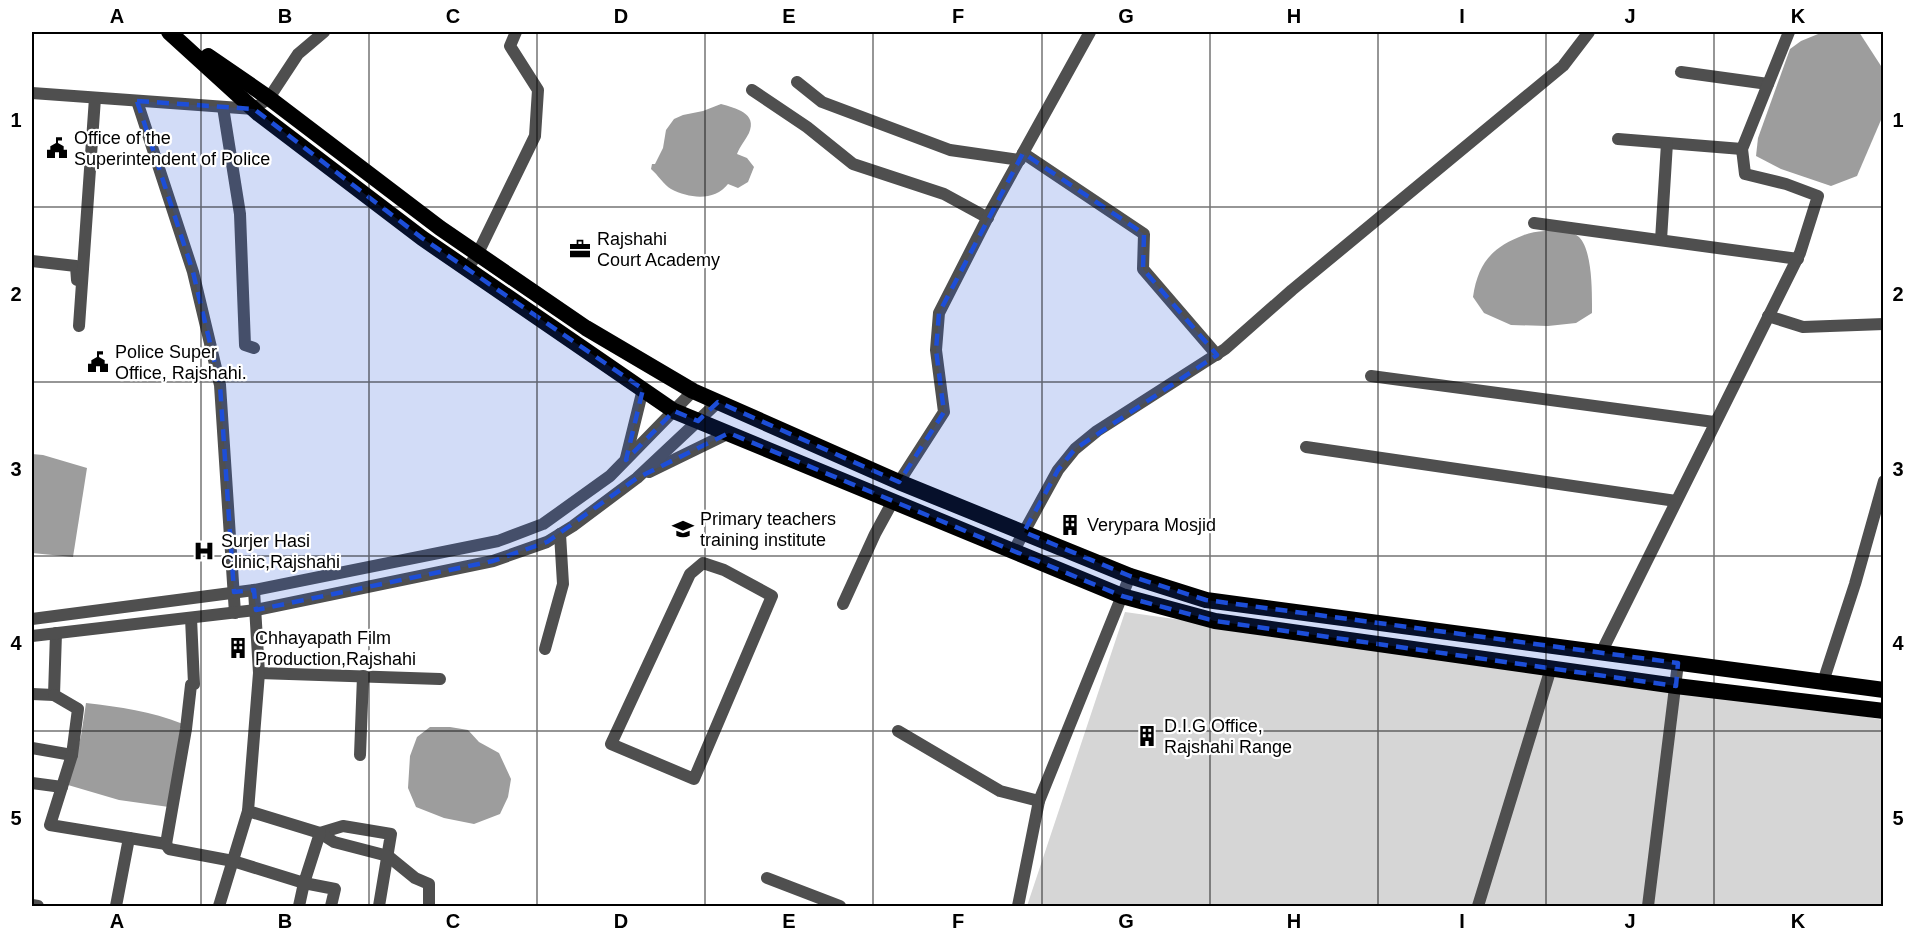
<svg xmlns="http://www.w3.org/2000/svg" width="1915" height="938" font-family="Helvetica,sans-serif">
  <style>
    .green { fill: #d6d6d6 }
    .water { fill: #9d9d9d }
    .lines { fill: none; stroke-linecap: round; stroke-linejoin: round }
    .pedestrian { stroke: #4f4f4f; stroke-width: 12 }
    .minor { stroke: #4f4f4f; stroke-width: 12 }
    .tertiary { stroke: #4f4f4f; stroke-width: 12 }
    .trunk { stroke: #000; stroke-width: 16 }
    .marked { fill: #1d4ed8; fill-opacity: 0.2; stroke: #1d4ed8; stroke-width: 4.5; stroke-dasharray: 12 8; stroke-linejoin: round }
    .grid { fill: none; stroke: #000; stroke-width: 1.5; stroke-opacity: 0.55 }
    .labels { text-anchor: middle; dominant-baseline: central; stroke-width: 4.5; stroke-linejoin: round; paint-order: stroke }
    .poi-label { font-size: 18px; fill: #000; stroke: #fff; text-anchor: start }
    .neatline { fill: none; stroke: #000; stroke-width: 2 }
    .grid-label { font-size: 20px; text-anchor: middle; font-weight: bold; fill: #000 }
  </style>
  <rect width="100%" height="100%" fill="#fff"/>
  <polygon class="green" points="1125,612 1858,715 1883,720 1883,906 1027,906"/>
  <g class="water">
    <polygon points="1823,32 1859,32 1883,69 1884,113 1857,176 1831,186 1781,169 1756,156 1758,138 1790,49 1801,41"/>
    <path d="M721,104C735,108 758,113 749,133C745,141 740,146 737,154L747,158L754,167L748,182L738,188L728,184C715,201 690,199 671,189C664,185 658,175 651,169L652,164H655L663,148L666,130L674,119L683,115L703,111Z"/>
    <path d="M1566,230C1570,232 1576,234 1579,237C1593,251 1592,295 1592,313L1576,323L1548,326L1511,325L1484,313L1473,297C1478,263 1492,247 1524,235C1536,230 1553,231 1566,230Z"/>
    <polygon points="32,454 43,455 87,468 73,557 32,553"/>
    <path d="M86,703C121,707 150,711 183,724L169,807L119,800L68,785L81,736Z"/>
    <polygon points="430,727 450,727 468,730 479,742 499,753 511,779 508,797 500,814 474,824 444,818 416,807 408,788 410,756 417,737"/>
  </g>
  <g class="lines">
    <polyline class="pedestrian" points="1478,906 1551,668"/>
    <g class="minor">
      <polyline points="1681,72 1768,84"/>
      <polyline points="797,82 822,102 950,150 1020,160"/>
      <polyline points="752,90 807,127 853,164 944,194 988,218"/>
      <polyline points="32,93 254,109 269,98 298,54 324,32"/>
      <polyline points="137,101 193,272 220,385 235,613"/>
      <polyline points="223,107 240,214 245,345 254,348"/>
      <polyline points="1618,139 1742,149"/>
      <polyline points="1023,153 1144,234 1143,269 1217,355"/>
      <polyline points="1534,223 1798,259"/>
      <polyline points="1661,240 1667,143"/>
      <polyline points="32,261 76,266 77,280"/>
      <polyline points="467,269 478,253 535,136 538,90 510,46 516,32"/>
      <polyline points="1768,316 1803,327 1884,324"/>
      <polyline points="79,326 95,98"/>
      <polyline points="1371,376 1714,422"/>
      <polyline points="1306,447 1676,501"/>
      <polyline points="899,482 944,412 936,350 939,313 992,209 1090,32"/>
      <polygon points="703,563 724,570 772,596 694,779 611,744 690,574"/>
      <polyline points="843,604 875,534 893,501"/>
      <polyline points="545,649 563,584 560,534"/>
      <polyline points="1601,653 1800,253 1818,196 1786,184 1745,174 1742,149 1789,32"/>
      <polyline points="259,673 440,679"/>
      <polyline points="1823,682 1855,584 1884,481"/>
      <polyline points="32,694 54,695 56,633"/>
      <polyline points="898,731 1000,791 1039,801"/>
      <polyline points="32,748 72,755 78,709 54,695"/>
      <polyline points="72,755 50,825 166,844 186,729 191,685 194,684 191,618"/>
      <polyline points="360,755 363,676"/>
      <polyline points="32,783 62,787"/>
      <polyline points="320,833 343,826 391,834 379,906"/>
      <polyline points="320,833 334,842 388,856 415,878 429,884 429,906"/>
      <polyline points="166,844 169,849 233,861 304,883 320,833 248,811"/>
      <polyline points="767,878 840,906"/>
      <polyline points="32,905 38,906"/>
      <polyline points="116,906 129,838"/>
      <polyline points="219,906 248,811 259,673 254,590"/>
      <polyline points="299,906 304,883 335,889 331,906"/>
      <polyline points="1018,906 1039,801 1130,576"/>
      <polyline points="1648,906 1678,663"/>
    </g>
    <g class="tertiary">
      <polyline points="626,458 643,389"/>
      <polyline points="649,472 729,433"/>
      <polyline points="1013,552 1058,470 1075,449 1097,431 1225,349 1292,290 1563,66 1589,32"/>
      <polyline points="32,619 254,590 498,541 543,524 610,476 693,391"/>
      <polyline points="32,636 256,610 493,561 547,542 573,526 637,478 718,402"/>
    </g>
    <g class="trunk">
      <polyline points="169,32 259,114 422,238 674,411 1122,596 1215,621 1676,686 1884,711"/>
      <polyline points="208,56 269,98 440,228 586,328 693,391 899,482 1130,576 1206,600 1884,690"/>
    </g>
  </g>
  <path class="marked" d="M137,101L254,109L422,238L643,389L626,460L674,411L698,421L718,402L899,482L944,412L936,350L939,313L1023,153L1144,234L1143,269L1217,355L1075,449L1058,470L1024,532L1130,576L1206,600L1678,663L1676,686L1215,621L1122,596L729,433L637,478L547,542L493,561L256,610L254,590L234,592L220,385L193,272Z"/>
  <path class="grid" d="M201,32V906M369,32V906M537,32V906M705,32V906M873,32V906M1042,32V906M1210,32V906M1378,32V906M1546,32V906M1714,32V906M32,207H1884M32,382H1884M32,556H1884M32,731H1884"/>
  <defs>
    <symbol id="civic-bare" viewBox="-9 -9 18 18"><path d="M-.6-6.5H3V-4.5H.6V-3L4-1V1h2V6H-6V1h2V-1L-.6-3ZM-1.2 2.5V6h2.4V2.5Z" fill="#000" stroke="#fff" stroke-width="2.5" paint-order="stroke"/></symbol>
    <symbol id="office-bare" viewBox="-9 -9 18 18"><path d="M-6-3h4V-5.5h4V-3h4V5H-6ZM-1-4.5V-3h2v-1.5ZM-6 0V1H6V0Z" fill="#000" stroke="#fff" stroke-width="2.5" paint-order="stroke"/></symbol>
    <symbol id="building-bare" viewBox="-9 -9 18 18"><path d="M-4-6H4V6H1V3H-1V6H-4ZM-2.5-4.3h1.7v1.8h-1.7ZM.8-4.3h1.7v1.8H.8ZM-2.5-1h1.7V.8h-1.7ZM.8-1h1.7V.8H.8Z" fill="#000" stroke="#fff" stroke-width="2.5" paint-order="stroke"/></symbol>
    <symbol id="school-bare" viewBox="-9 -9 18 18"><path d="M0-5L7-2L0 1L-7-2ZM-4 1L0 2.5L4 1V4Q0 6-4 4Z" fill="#000" stroke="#fff" stroke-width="2.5" paint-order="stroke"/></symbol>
    <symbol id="hospital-bare" viewBox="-9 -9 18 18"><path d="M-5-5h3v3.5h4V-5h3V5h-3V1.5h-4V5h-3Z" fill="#000" stroke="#fff" stroke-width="2.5" paint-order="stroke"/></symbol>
  </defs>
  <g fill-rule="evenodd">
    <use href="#civic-bare" x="42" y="133" width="30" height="30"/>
    <use href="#office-bare" x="565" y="234" width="30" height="30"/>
    <use href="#civic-bare" x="83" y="347" width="30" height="30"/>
    <use href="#building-bare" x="1055" y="510" width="30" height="30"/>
    <use href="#school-bare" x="668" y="514" width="30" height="30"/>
    <use href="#hospital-bare" x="189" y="536" width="30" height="30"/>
    <use href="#building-bare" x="223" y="633" width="30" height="30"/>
    <use href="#building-bare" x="1132" y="721" width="30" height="30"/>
  </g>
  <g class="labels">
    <g class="poi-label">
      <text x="74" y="138">Office of the<tspan x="74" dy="21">Superintendent of Police</tspan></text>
      <text x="597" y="239">Rajshahi<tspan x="597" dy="21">Court Academy</tspan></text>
      <text x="115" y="352">Police Super<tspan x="115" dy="21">Office, Rajshahi.</tspan></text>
      <text x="700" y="519">Primary teachers<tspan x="700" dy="21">training institute</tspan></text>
      <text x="1087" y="525">Verypara Mosjid</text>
      <text x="221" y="541">Surjer Hasi<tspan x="221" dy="21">Clinic,Rajshahi</tspan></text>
      <text x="255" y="638">Chhayapath Film<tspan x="255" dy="21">Production,Rajshahi</tspan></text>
      <text x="1164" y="726">D.I.G Office,<tspan x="1164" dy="21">Rajshahi Range</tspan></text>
    </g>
  </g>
  <rect width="1915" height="938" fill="none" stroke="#ffffff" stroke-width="66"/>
  <rect x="33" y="33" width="1849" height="872" class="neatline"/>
  <g class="grid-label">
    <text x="117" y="23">A</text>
    <text x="285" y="23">B</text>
    <text x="453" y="23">C</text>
    <text x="621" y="23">D</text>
    <text x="789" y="23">E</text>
    <text x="958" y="23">F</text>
    <text x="1126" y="23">G</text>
    <text x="1294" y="23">H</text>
    <text x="1462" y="23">I</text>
    <text x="1630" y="23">J</text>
    <text x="1798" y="23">K</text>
    <text x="16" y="127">1</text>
    <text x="1898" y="127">1</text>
    <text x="16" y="301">2</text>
    <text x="1898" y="301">2</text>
    <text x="16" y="476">3</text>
    <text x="1898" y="476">3</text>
    <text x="16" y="650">4</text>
    <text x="1898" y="650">4</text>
    <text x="16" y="825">5</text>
    <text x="1898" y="825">5</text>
    <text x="117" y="928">A</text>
    <text x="285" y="928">B</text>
    <text x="453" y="928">C</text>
    <text x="621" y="928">D</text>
    <text x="789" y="928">E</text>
    <text x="958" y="928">F</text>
    <text x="1126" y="928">G</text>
    <text x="1294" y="928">H</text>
    <text x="1462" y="928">I</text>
    <text x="1630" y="928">J</text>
    <text x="1798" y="928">K</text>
  </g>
</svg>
